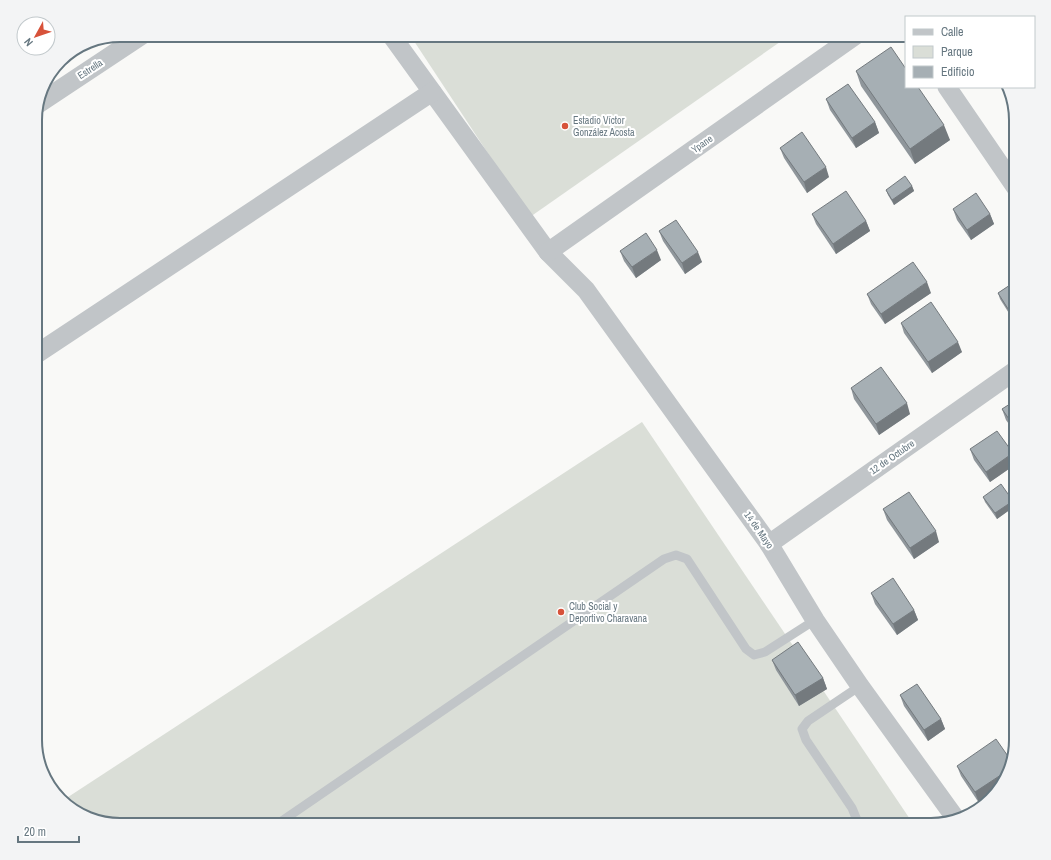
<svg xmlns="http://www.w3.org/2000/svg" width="1051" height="860" font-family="'Archivo Narrow',sans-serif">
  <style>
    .green { fill: #daded7 }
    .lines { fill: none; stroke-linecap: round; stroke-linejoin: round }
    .service { stroke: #c1c5c8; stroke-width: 9 }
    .minor { stroke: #c1c5c8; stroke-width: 19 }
    .wall { fill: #8f969b }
    .shaded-wall { fill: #747a7e }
    .building { fill: #a6afb4; stroke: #747a7e }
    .poi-dot { fill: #d7523a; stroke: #fff; stroke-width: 1.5 }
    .labels { text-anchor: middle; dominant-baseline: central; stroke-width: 4; stroke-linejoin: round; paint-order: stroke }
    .street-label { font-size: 10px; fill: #667780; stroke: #fff }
    .poi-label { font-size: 10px; fill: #667780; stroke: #fff; text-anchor: start }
    .rim { fill: none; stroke: #667780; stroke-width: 2 }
  </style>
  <rect width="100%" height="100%" fill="#f9f9f7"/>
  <g class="green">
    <polygon points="410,35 790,35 530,217"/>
    <polygon points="642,422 914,825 119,825 87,819 64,804 62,801"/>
  </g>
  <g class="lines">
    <g class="service">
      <polyline points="276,825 664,559 676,555 687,559 746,649 754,655 765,652 815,620"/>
      <polyline points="859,825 852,808 806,740 802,729 808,721 860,686"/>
    </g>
    <g class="minor">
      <polyline points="391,35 548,252 586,290 769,544 815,620 860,686 956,819"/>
      <polyline points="947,87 1016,188"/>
      <polyline points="38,104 142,35"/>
      <polyline points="548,252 856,35"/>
      <polyline points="35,355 432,92"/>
      <polyline points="769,544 1016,370"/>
    </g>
  </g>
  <g class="wall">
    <polygon points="813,35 818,35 814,37"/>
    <polygon points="856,71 950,140 915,164 861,86"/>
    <polygon points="826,99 875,122 879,133 856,148 830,110"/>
    <polygon points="780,148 829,177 807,193 784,158"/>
    <polygon points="912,186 914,191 894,205 888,195 886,190"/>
    <polygon points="953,209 990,214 994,224 971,240 957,220"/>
    <polygon points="812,214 866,221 870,231 836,254 816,224"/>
    <polygon points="659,231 702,262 685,274 663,241"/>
    <polygon points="620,251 661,260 636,278 624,261"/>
    <polygon points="1016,265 1016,285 1013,280 1009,270"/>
    <polygon points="1010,285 1012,318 1000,299 998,293"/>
    <polygon points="931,293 885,324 871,304 867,294"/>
    <polygon points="901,323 962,352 932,373 904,333"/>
    <polygon points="851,388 910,414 879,435 854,399"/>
    <polygon points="1016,400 1016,434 1006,420 1002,409"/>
    <polygon points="970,449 1013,453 1016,464 990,482 974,460"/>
    <polygon points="983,497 1015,506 997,519 985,502"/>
    <polygon points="883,509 939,542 914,559 887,520"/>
    <polygon points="871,593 914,610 918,620 897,635 875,604"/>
    <polygon points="772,660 823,678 827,689 799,706 776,670"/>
    <polygon points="900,695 941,719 945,729 928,741 904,706"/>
    <polygon points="957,766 1010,773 999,789 979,803 961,776"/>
  </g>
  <g class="shaded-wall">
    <polygon points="875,122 879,133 856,148 852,138"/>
    <polygon points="944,125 950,140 915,164 910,149"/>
    <polygon points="826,167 829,177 807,193 804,182"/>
    <polygon points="912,186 914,191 894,205 892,200"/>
    <polygon points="990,214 994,224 971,240 967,230"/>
    <polygon points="866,221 870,231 836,254 833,244"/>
    <polygon points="657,250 661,260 636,278 632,267"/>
    <polygon points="698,252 702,262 685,274 682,263"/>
    <polygon points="927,282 931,293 885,324 881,314"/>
    <polygon points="1016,309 1016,315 1012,318 1010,312"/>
    <polygon points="958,342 962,352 932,373 928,362"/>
    <polygon points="907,403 910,414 879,435 876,424"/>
    <polygon points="1013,453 1016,464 990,482 986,472"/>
    <polygon points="1013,501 1015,506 997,519 995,513"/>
    <polygon points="936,531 939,542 914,559 910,548"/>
    <polygon points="914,610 918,620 897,635 893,624"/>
    <polygon points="823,678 827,689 799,706 795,695"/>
    <polygon points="941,719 945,729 928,741 924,730"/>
    <polygon points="1010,769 1010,773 999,789 979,803 975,792"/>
  </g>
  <g class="building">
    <polygon points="891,47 906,69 906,87 918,87 944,125 910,149 856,71"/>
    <polygon points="848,84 875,122 852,138 826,99"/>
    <polygon points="802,132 826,167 804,182 780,148"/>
    <polygon points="905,176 912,186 892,200 886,190"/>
    <polygon points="846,191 866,221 833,244 812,214"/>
    <polygon points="976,193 990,214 967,230 953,209"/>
    <polygon points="676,220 698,252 682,263 659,231"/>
    <polygon points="646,233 657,250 632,267 620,251"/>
    <polygon points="913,262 927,282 881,314 867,294"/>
    <polygon points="1016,265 1016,280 1009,270"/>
    <polygon points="1010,285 1016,294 1016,309 1010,312 998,293"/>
    <polygon points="931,302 958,342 928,362 901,323"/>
    <polygon points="881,367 907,403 876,424 851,388"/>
    <polygon points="1016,400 1016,429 1002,409"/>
    <polygon points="997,431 1013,453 986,472 970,449"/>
    <polygon points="1001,484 1013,501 995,513 983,497"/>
    <polygon points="909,492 936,531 910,548 883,509"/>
    <polygon points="893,578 914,610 893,624 871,593"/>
    <polygon points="798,642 823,678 795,695 772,660"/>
    <polygon points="917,684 941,719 924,730 900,695"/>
    <polygon points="996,739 1012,762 1010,769 975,792 957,766"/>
  </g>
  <g class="poi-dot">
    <circle cx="565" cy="126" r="4"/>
    <circle cx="561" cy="612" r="4"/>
  </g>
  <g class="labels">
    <g class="street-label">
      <text transform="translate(90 69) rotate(-33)">Estrella</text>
      <text transform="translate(702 144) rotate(-35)">Ypane</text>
      <text transform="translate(892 457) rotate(-35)">12 de Octubre</text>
      <text transform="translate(759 530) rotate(55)">14 de Mayo</text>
    </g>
    <g class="poi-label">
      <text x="573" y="120">Estadio Víctor<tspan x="573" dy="12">González Acosta</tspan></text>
      <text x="569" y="606">Club Social y<tspan x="569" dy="12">Deportivo Charavana</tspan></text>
    </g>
  </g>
  <path d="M0 0H1051V860H0ZM120 42H931A78 78 0 0 1 1009 120V740A78 78 0 0 1 931 818H120A78 78 0 0 1 42 740V120A78 78 0 0 1 120 42Z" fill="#f3f4f5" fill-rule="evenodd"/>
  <path class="rim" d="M120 42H931A78 78 0 0 1 1009 120V740A78 78 0 0 1 931 818H120A78 78 0 0 1 42 740V120A78 78 0 0 1 120 42Z"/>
  <rect x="905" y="16" width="130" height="72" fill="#ffffff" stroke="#c2c9cc"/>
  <rect x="913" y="29" width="20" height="6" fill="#c1c5c8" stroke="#c2c9cc"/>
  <text x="941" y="36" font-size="12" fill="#667780">Calle</text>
  <rect x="913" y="46" width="20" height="12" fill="#daded7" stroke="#c2c9cc"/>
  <text x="941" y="56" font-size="12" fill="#667780">Parque</text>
  <rect x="913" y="66" width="20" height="12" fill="#a6afb4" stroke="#c2c9cc"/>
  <text x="941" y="76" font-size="12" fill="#667780">Edificio</text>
  <g transform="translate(36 36) rotate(230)"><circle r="19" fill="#ffffff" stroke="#c2c9cc"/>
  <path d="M0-3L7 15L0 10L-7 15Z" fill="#d7523a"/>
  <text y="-6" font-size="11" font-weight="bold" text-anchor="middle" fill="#667780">N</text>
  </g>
  <path d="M18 836v6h61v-6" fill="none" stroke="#667780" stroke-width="2"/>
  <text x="24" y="836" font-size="12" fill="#667780" stroke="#ffffff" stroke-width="3" paint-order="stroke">20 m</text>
</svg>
